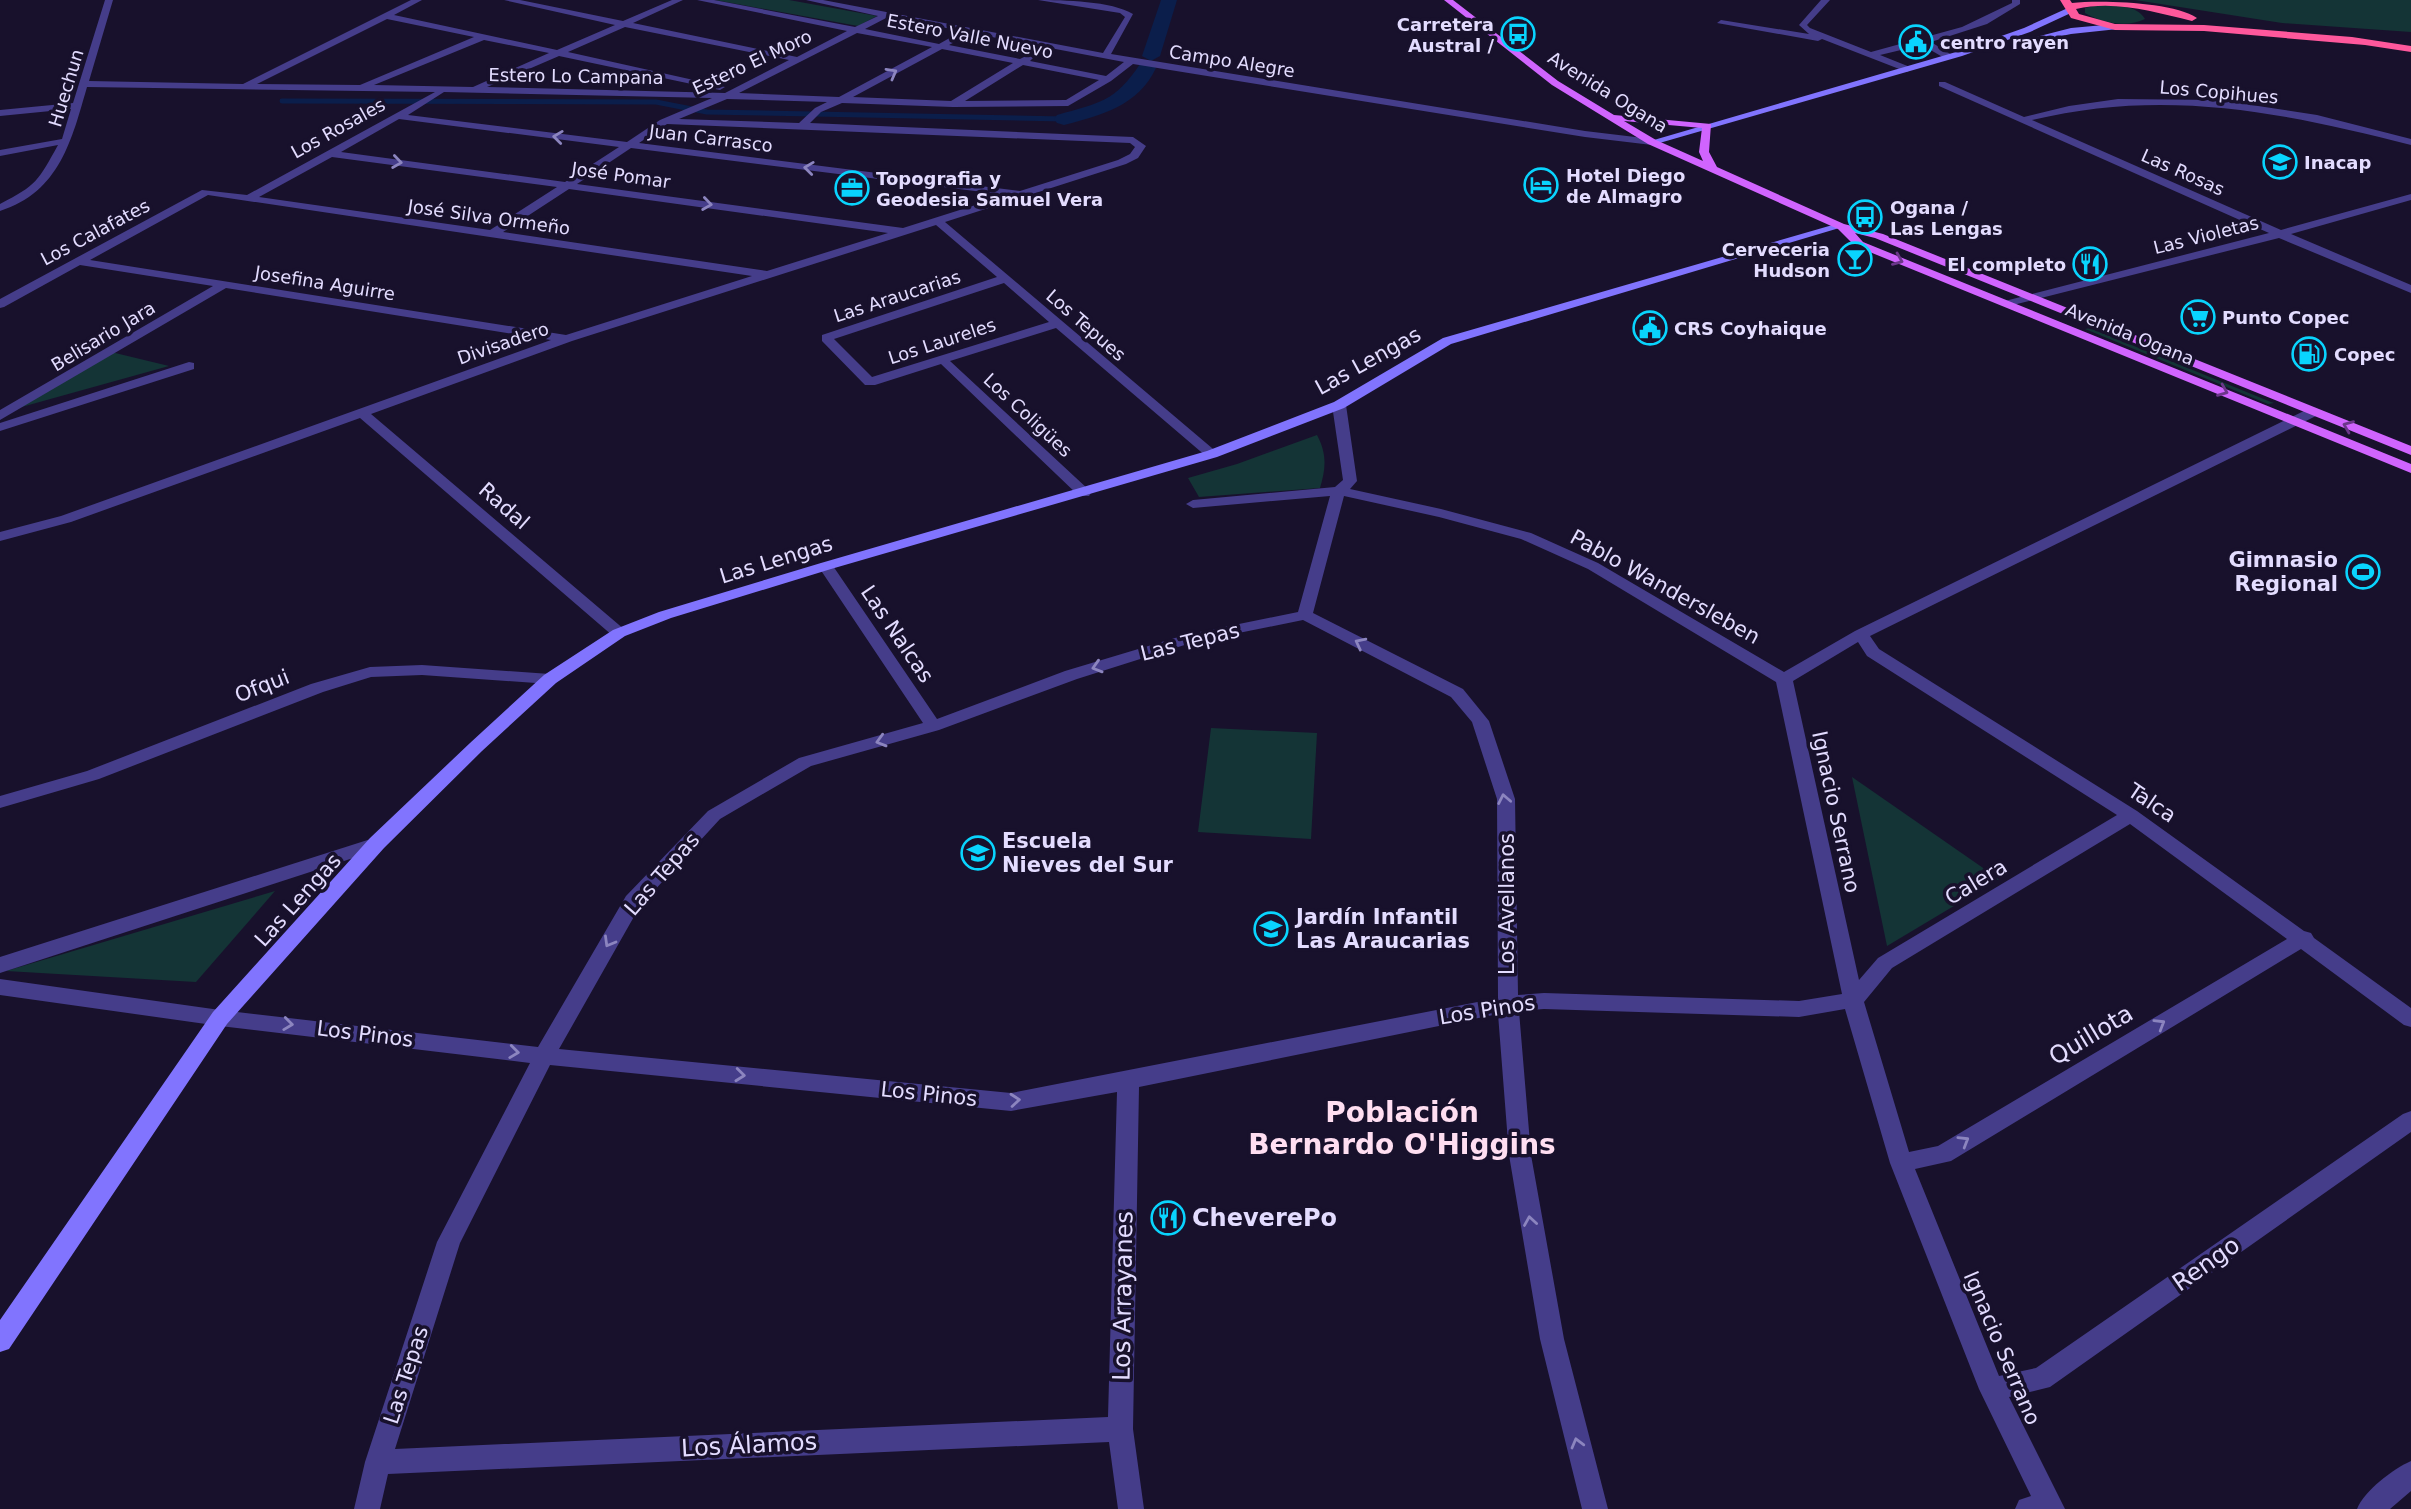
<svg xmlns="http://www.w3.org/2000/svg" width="2411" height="1509" font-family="'DejaVu Sans',sans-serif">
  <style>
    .green { fill: #143436 }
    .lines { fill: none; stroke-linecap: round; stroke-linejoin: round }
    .stream { stroke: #0b1e4b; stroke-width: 5 }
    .canal { fill: #0b1e4b; fill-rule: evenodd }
    .street { fill: #453d8a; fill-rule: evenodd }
    .secondary { fill: #8174fe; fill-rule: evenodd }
    .primary { fill: #d064fe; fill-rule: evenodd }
    .highway { fill: #fe589c; fill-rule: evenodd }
    .oneway { stroke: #8c85bf }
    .oneway2 { stroke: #6b368a }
    .labels { text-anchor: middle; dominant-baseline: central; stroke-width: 7; stroke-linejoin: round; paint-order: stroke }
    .far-poi-label { font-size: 18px; font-weight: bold; fill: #e3dcff; stroke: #18112c; text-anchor: start }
    .far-street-label { font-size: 18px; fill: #e3dcff; stroke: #18112c }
    .street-label { font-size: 21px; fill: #e3dcff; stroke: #18112c }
    .poi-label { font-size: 21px; font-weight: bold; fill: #e3dcff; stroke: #18112c; text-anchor: start }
    .near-street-label { font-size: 24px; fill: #e3dcff; stroke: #18112c }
    .near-poi-label { font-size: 24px; font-weight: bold; fill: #e3dcff; stroke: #18112c; text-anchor: start }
    .near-neighbourhood-label { font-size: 28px; font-weight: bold; fill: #ffdef1; stroke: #18112c }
  </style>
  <rect width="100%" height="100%" fill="#18112c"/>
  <g class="green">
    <polygon points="715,0 789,0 877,16 858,26"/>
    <polygon points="2135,0 2411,0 2411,32 2282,23"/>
    <path d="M2098,5C2113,6 2137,4 2145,19C2128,28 2101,23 2085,13V8Z"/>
    <polygon points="2090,328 2271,402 2274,403 2268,404 2085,329"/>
    <polygon points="107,351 169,366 0,413"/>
    <path d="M1317,435C1327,454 1326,468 1320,488L1199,497L1188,478L1237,464Z"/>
    <polygon points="1211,728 1317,733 1311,839 1198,832"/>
    <polygon points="1852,777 1999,879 1887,946"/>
    <polygon points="275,891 196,982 6,971"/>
  </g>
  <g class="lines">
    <polyline class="stream" points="282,101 656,102 707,112 1064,119"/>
    <g class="canal">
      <polygon points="1161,0 1177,0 1160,56 1151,61 1142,56"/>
      <path d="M1147,62L1156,68C1138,106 1102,115 1064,125L1057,123L1054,119L1057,115C1099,103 1115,102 1140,64Z"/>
    </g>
    <g class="street">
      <path d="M105,0H113L89,81L243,84L411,0H422L394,15L557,50L615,25L504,0H520L623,21L672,0H683L633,23L797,57L847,31L697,0H714L855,27L878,16L806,0H823L1103,53L1125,17L1120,13L1038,0C1063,0 1112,1 1133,14L1111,54L1585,131L1652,139L1657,142L1652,145L1585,137L1133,64L1111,81L1068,106L953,107L842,103L821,112L810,123L1133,137L1146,146L1138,158L1126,164L945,222L1219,454L1212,458L1207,457L1056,328L950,361L1089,490L1091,493L1089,496H1079L941,364L875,385H865L822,341V335L997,277L936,225L572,341L371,414L625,630L627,633L625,636H613L360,418L71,522L0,541V532L61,516L551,340L226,288L0,420V410L213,286L80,265L4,307L0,308V299L202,190L247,195L435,92L87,87C72,139 60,192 0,211V204C37,185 38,181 58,145L0,156V150L62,139L71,109L0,116V110L73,103ZM888,17L962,31L939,44L865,29ZM387,19L474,37L360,85L257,84ZM625,27L789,60L725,93L487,87L559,56L720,90L725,87L568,52ZM857,33L932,47L839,97L739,93ZM971,33L1124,62L1106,76L1030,61L1033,58L1028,55L1020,59L949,45ZM484,40L549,53L473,87L374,85ZM942,49L1013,63L951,101L853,97ZM1023,65L1099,80L1066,100L965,101ZM444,92L712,98L660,120L627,142L408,115ZM727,99L827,102L815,108L799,123L679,119ZM399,119L619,147L565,182L341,152ZM667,124L1130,143L1135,147L1130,154L1118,160L1020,191L639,143ZM631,148L1007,195L903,228L577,184ZM332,157L557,187L490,230L259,197ZM569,189L888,233L767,271L503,232ZM208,195L752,276L566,335L90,260ZM1004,283L1049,322L872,377L834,339Z"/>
      <polygon points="1821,0 1830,0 1807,25 1810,28 1871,52 1962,27 2012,3 2012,0 2020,0 2020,4 1987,24 1931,42 1952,55 1952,59 1946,59 1922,45 1880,55 1910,67 1912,69 1907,72 1822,39 1818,41 1717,23 1721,20 1809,34 1799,25"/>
      <path d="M1939,82H1945L2024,117L2069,106L2118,99L2218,100L2317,115L2411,139V145C2282,112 2165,88 2032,120L2281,230L2411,194V200L2291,234L2411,285V293L2279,238L2005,307V301L2269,233L1939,86Z"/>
      <polygon points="189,362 194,363 194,369 0,431 0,423"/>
      <path d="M1339,401L1346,405L1357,481L1350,489L1441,509L1531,533L1598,563L1784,672L1855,631L2308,409H2318V415L1870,636L1879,649L2137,811L2304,931L2311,933L2314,938L2411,1008V1027L2404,1025L2301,949L1951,1161L1915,1169L1999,1376L2036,1368L2403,1114L2411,1111V1132L2050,1387L2009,1397L2065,1509H2015L2019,1500L2031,1496L1979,1389L1890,1163L1845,1009L1799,1017L1544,1009L1519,1011L1531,1155L1564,1339L1608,1509H1582L1540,1339L1509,1155L1498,1014L1139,1087L1133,1429L1144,1509H1118L1109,1442L388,1474L380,1509H354L365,1462L437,1242L530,1063L220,1026L0,995V979L220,1010L538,1047L626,896L708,811L799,758L923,723L818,566L821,563H831L937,719L1065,671L1185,635L1298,612L1330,496L1193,508L1186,504L1193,500L1335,487L1343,480L1332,405ZM1344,496L1439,517L1521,539L1588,569L1776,682L1842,994L1799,1001L1544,993L1518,995L1515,799L1489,721L1463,689L1313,613ZM1303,620L1451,697L1472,722L1497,799L1498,998L1011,1093L559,1049L640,906L720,819L811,766L939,730L1077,679L1194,642ZM1858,642L1867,656L2117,815L1878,958L1859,980L1793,681ZM2130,824L2287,939L1938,1146L1909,1152L1864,1002L1892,968ZM550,1065L1011,1111L1117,1092L1108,1417L395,1449L460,1243Z"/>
      <polygon points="422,665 550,674 558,679 550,684 422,675 371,677 323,692 99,779 0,808 0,796 87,771 311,684 370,667"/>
      <polygon points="377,837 384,838 386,843 384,848 0,973 0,957"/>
      <path d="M2411,1461V1491L2390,1509H2357C2364,1491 2393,1469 2411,1461Z"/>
    </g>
    <g class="secondary">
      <polygon points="2070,7 2073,12 2030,32 1962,56 1656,144 1647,142 1956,52 2024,28"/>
      <polygon points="2115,24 2119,27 2118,29 2071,34 2024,44 2020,41 2071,28"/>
      <polygon points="1836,224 1846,226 1451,344 1344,408 1217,457 831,569 671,618 625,636 556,683 482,751 384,848 227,1024 9,1349 0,1352 0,1320 213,1012 370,838 470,743 544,675 613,630 659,612 821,563 1207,451 1334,402 1443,338"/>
    </g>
    <path class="primary" d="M1444,0H1453L1558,81L1614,115L1711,124L1709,152L1717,167L1844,224L1883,234L2411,446V455L1875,238L1855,233L1863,242L2411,464V473L1855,246L1838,229L1648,144L1552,85ZM1624,121L1702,128L1699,152L1703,161L1656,140Z"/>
    <path class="highway" d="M2060,0H2070L2072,3C2101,0 2173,2 2197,18L2192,21C2154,12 2115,0 2076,9L2079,14L2115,24L2204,25L2352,37L2411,46V52L2365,45L2204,31L2115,30L2071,18Z"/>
  </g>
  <defs><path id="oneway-chevron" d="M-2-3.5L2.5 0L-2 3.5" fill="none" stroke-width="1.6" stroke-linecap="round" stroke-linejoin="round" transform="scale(1.75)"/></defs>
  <g class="oneway">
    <use href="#oneway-chevron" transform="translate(892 73) rotate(-29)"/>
    <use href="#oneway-chevron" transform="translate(558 137) rotate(-173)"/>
    <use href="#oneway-chevron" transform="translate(397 162) rotate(8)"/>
    <use href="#oneway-chevron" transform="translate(809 168) rotate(-173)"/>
    <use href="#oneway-chevron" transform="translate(707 204) rotate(8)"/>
    <use href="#oneway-chevron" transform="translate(1360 643) rotate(-153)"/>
    <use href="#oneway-chevron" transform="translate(1097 667) rotate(163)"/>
    <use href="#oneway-chevron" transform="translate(881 741) rotate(164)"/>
    <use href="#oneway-chevron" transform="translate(1504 799) rotate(-101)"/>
    <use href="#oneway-chevron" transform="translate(609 942) rotate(120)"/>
    <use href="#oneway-chevron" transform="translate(288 1024) rotate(7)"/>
    <use href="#oneway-chevron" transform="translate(2160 1024) rotate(-31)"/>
    <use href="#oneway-chevron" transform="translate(514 1052) rotate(7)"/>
    <use href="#oneway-chevron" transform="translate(740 1075) rotate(6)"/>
    <use href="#oneway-chevron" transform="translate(1015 1100) rotate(-5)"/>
    <use href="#oneway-chevron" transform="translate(1964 1141) rotate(-31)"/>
    <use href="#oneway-chevron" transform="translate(1530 1221) rotate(-99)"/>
    <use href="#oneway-chevron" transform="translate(1577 1443) rotate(-105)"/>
  </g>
  <g class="oneway2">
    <use href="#oneway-chevron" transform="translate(1898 260) rotate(22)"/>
    <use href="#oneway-chevron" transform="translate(2223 391) rotate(22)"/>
    <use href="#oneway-chevron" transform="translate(2348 426) rotate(-158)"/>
  </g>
  <defs>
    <symbol id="bus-ring" viewBox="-11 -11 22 22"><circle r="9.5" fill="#18112c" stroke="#09d4fe" stroke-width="1.5"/><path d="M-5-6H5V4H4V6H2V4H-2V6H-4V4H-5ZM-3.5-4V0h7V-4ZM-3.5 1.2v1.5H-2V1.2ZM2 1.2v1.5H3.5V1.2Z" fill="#09d4fe"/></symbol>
    <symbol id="civic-ring" viewBox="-11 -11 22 22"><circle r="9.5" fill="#18112c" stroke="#09d4fe" stroke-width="1.5"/><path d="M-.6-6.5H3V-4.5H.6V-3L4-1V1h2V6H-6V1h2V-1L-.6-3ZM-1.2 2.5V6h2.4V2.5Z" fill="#09d4fe"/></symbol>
    <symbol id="university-ring" viewBox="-11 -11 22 22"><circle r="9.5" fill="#18112c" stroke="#09d4fe" stroke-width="1.5"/><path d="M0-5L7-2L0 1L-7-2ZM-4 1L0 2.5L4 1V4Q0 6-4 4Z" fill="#09d4fe"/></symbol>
    <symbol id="hotel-ring" viewBox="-11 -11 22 22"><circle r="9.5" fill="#18112c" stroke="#09d4fe" stroke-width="1.5"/><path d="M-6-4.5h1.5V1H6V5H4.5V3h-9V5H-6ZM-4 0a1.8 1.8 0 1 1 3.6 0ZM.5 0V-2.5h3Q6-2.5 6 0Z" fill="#09d4fe"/></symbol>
    <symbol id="office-ring" viewBox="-11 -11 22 22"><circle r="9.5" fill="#18112c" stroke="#09d4fe" stroke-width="1.5"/><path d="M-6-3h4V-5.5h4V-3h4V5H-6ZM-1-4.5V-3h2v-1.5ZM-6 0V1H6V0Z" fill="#09d4fe"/></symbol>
    <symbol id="bar-ring" viewBox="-11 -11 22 22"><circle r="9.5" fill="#18112c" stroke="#09d4fe" stroke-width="1.5"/><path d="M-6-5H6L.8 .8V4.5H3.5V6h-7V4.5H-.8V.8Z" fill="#09d4fe"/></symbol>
    <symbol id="restaurant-ring" viewBox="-11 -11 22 22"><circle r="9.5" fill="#18112c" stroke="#09d4fe" stroke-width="1.5"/><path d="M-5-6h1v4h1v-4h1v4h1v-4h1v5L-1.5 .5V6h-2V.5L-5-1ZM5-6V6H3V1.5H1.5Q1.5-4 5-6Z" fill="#09d4fe"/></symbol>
    <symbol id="supermarket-ring" viewBox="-11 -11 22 22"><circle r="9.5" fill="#18112c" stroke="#09d4fe" stroke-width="1.5"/><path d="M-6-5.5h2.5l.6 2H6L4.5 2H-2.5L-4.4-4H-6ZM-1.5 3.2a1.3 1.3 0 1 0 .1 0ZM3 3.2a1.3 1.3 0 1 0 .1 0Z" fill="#09d4fe"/></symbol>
    <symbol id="fuel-ring" viewBox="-11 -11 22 22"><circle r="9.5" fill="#18112c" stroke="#09d4fe" stroke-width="1.5"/><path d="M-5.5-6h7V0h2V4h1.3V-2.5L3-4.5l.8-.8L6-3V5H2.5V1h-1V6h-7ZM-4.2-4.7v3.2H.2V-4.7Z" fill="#09d4fe"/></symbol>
    <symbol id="stadium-ring" viewBox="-11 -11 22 22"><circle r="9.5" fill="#18112c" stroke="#09d4fe" stroke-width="1.5"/><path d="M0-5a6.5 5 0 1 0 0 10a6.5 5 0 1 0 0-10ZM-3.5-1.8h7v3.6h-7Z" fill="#09d4fe"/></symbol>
    <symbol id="school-ring" viewBox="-11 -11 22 22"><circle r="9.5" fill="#18112c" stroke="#09d4fe" stroke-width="1.5"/><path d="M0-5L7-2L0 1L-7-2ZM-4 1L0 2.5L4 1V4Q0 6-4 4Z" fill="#09d4fe"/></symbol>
  </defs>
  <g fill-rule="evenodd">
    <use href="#bus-ring" x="1499" y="15" width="38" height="38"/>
    <use href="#civic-ring" x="1897" y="23" width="38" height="38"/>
    <use href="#university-ring" x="2261" y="143" width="38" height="38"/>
    <use href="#hotel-ring" x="1522" y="166" width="38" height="38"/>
    <use href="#office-ring" x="833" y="169" width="38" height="38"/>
    <use href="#bus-ring" x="1846" y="198" width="38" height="38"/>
    <use href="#bar-ring" x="1836" y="240" width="38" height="38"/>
    <use href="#restaurant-ring" x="2071" y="245" width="38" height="38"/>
    <use href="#supermarket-ring" x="2179" y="298" width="38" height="38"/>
    <use href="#civic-ring" x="1631" y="309" width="38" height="38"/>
    <use href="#fuel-ring" x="2290" y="335" width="38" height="38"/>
    <use href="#stadium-ring" x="2344" y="553" width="38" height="38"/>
    <use href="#school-ring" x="959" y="834" width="38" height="38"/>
    <use href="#school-ring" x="1252" y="910" width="38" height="38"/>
    <use href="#restaurant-ring" x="1149" y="1199" width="38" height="38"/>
  </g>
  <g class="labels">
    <g class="far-poi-label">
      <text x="1494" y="24" text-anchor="end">Carretera<tspan x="1494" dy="21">Austral /</tspan></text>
      <text x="1940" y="42">centro rayen</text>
      <text x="2304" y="162">Inacap</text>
      <text x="1566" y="175">Hotel Diego<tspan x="1566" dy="21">de Almagro</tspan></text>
      <text x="876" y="178">Topografia y<tspan x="876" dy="21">Geodesia Samuel Vera</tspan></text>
      <text x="1890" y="207">Ogana /<tspan x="1890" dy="21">Las Lengas</tspan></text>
      <text x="1830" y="249" text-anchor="end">Cerveceria<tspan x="1830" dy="21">Hudson</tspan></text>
      <text x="2066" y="264" text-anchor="end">El completo</text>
      <text x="2222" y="317">Punto Copec</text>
      <text x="1674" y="328">CRS Coyhaique</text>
      <text x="2334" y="354">Copec</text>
    </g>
    <g class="far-street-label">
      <text transform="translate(970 36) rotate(11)">Estero Valle Nuevo</text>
      <text transform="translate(1232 61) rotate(9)">Campo Alegre</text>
      <text transform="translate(752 62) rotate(-25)">Estero El Moro</text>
      <text transform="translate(576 76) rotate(1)">Estero Lo Campana</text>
      <text transform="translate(66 88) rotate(-73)">Huechun</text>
      <text transform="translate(1608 92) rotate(32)">Avenida Ogana</text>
      <text transform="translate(2219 92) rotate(5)">Los Copihues</text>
      <text transform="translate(338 128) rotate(-29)">Los Rosales</text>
      <text transform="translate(711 138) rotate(7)">Juan Carrasco</text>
      <text transform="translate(2183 172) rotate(24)">Las Rosas</text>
      <text transform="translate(621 175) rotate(8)">José Pomar</text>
      <text transform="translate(489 217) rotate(8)">José Silva Ormeño</text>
      <text transform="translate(95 232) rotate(-28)">Los Calafates</text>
      <text transform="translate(2206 235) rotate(-14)">Las Violetas</text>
      <text transform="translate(325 283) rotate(9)">Josefina Aguirre</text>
      <text transform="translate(897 296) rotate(-18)">Las Araucarias</text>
      <text transform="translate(1086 325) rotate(41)">Los Tepues</text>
      <text transform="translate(2130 334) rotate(22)">Avenida Ogana</text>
      <text transform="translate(103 336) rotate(-31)">Belisario Jara</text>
      <text transform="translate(942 341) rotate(-18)">Los Laureles</text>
      <text transform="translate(503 343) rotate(-19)">Divisadero</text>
      <text transform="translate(1028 415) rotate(43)">Los Coligües</text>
    </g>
    <g class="street-label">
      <text transform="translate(1368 361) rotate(-29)">Las Lengas</text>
      <text transform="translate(504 506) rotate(41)">Radal</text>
      <text transform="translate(776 560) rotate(-17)">Las Lengas</text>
      <text transform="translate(1665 587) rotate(29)">Pablo Wandersleben</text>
      <text transform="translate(897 634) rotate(56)">Las Nalcas</text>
      <text transform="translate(1190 642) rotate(-14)">Las Tepas</text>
      <text transform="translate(262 686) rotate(-21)">Ofqui</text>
      <text transform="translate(2152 803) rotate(34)">Talca</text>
      <text transform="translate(1836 812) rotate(78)">Ignacio Serrano</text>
      <text transform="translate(662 874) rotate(-49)">Las Tepas</text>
      <text transform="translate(1976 882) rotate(-31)">Calera</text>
      <text transform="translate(298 900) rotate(-48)">Las Lengas</text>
      <text transform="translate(1507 904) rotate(-90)">Los Avellanos</text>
      <text transform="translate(1487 1010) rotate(-9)">Los Pinos</text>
      <text transform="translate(365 1034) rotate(7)">Los Pinos</text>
      <text transform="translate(929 1094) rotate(6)">Los Pinos</text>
      <text transform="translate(2002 1348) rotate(67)">Ignacio Serrano</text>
      <text transform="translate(406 1375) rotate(-72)">Las Tepas</text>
    </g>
    <g class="poi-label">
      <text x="2338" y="560" text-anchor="end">Gimnasio<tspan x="2338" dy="24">Regional</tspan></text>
      <text x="1002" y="841">Escuela<tspan x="1002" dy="24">Nieves del Sur</tspan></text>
      <text x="1296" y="917">Jardín Infantil<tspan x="1296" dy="24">Las Araucarias</tspan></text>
    </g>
    <g class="near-street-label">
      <text transform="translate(2091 1035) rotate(-31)">Quillota</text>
      <text transform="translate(2206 1264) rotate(-35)">Rengo</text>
      <text transform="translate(1123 1296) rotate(-89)">Los Arrayanes</text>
      <text transform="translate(749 1445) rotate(-3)">Los Álamos</text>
    </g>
    <g class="near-poi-label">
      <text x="1192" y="1218">CheverePo</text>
    </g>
    <g class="near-neighbourhood-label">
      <text x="1402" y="1112">Población<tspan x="1402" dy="32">Bernardo O'Higgins</tspan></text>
    </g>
  </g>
</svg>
